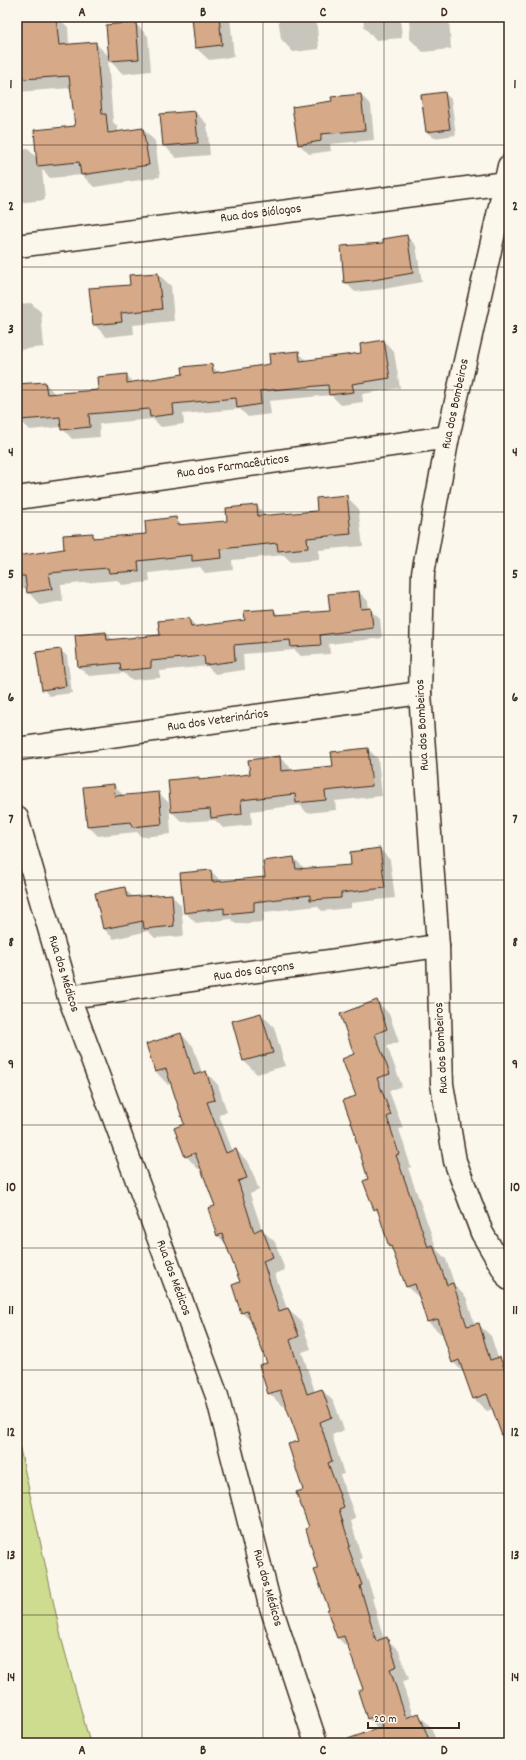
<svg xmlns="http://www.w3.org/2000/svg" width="526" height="1760" font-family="Dekko,sans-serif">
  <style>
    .green { fill: #cddc8f; stroke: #848356 }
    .shadow { fill: #0003 }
    .building { fill: #d6aa88; stroke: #3b2a1e }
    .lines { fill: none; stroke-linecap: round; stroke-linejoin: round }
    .minor-casing { stroke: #3b2a1e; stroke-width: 25 }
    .minor { stroke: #fbf7ec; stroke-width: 22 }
    .grid { fill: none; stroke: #3b2a1e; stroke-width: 1; stroke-opacity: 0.55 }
    .labels { text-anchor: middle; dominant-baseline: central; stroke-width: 4; stroke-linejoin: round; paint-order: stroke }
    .street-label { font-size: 13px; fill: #3b2a1e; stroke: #fbf7ec }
    .neatline { fill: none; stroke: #3b2a1e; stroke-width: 1.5 }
    .grid-label { font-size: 13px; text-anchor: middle; font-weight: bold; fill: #3b2a1e }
  </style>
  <rect width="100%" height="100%" fill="#fbf7ec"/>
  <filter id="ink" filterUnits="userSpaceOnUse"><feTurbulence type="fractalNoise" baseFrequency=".025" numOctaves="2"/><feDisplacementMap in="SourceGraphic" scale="8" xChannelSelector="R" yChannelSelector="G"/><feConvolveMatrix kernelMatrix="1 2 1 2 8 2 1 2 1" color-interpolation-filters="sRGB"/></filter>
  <g filter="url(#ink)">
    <polygon class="green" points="17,1435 61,1637 90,1743 17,1743"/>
    <g class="shadow">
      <polygon points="34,17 57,17 68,27 69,45 95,43 110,57 135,23 148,36 151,71 123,74 108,59 113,122 118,127 118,133 143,129 155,141 160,177 94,187 82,175 50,178 42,169 45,200 17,203 17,150 28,149 38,159 76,127 71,88 17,92 17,38 20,38"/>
      <polygon points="193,17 230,17 234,57 209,60 196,48"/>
      <polygon points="278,17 316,17 319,49 293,52 281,39"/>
      <polygon points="363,17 400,17 402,38 376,40 364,27"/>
      <polygon points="409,17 449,17 451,49 423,52 410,39"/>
      <polygon points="444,93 451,99 456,135 434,138 427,132"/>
      <polygon points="361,95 371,105 374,140 330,144 331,151 309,154 299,144 333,102"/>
      <polygon points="195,112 207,124 210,155 176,158 164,145"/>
      <polygon points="407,236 416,246 422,282 384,289 355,292 345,282 385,244"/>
      <polygon points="158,274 171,286 174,321 133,325 134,334 106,337 94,324"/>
      <polygon points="31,303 41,312 44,347 17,350 17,304"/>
      <polygon points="384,341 394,352 400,388 362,394 363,402 341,405 331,395 269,401 271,414 248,417 240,409 183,414 184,424 161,427 153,419 99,424 100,437 72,439 61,427 30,430 20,420 17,385 45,383 55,394 99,391 126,375 134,383 184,375 211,365 219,373 271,365 298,352 307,361 363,354"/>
      <polygon points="346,496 358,508 363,546 319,550 319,560 291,562 284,555 232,560 233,570 205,573 200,567 149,573 150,582 122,585 117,580 61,585 63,601 40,605 28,592 28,588 21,589 17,585 17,557 65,550 92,534 97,538 148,534 176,519 183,526 228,522 257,506 267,516 318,512"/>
      <polygon points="359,592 368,601 369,609 380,619 382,638 329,644 330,654 301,656 295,650 243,654 244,670 215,674 207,666 160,671 160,678 131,680 124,673 89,676 79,667 106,633 113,640 161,636 189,619 197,627 246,621 274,610 280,616 331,612"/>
      <polygon points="60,650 67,656 72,693 49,696 43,689"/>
      <polygon points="368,749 378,759 382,796 335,801 336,810 307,813 300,805 251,811 252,825 223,828 215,820 182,822 172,812 198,778 201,780 251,774 279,757 290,767 290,771 334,767"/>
      <polygon points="114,785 124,796 159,793 169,803 171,834 142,837 137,832 98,836 88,826"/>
      <polygon points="380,849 390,860 395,898 351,903 351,908 322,911 317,906 264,912 264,922 236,924 231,919 196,923 185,912 211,871 221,881 266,878 294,858 305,869 352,866"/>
      <polygon points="124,888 134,898 171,895 181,905 184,936 155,938 148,931 114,939 104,929"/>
      <polygon points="377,1001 389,1014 399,1042 387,1046 402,1086 389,1091 403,1128 399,1129 411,1167 408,1168 437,1250 446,1259 455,1286 466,1297 475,1325 478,1324 491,1336 498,1358 500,1358 509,1367 509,1442 493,1409 487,1411 474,1399 465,1374 453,1362 444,1333 441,1334 428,1322 421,1299 407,1287 394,1250 390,1246 380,1215 375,1209 369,1180 358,1137 356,1055"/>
      <polygon points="261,1014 274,1027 285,1066 257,1074 244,1061 233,1022"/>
      <polygon points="181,1034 193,1046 202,1073 206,1072 218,1085 227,1112 219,1115 233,1152 236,1150 249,1163 259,1190 250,1194 262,1230 275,1242 285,1270 275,1274 287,1309 301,1321 311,1349 302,1352 315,1392 322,1390 334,1402 344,1430 332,1435 344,1474 340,1475 356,1519 351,1521 362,1559 360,1559 374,1598 372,1598 384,1640 387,1639 399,1651 409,1679 402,1682 413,1716 418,1714 431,1727 437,1743 389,1743 381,1731 368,1718 365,1689 350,1650 337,1637 311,1528 304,1490 300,1441 286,1404 282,1406 269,1393 268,1363 253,1323 242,1313 241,1283 228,1246 218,1236 216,1206 202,1168 198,1169 186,1156 185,1125 172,1083 168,1085 156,1072 147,1045"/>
    </g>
    <g class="building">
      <polygon points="18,17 56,17 59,45 96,42 102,114 106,114 108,133 143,128 149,165 81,175 79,162 37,166 34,130 75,126 69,76 23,79"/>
      <polygon points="192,17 219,17 222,45 195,48"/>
      <polygon points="136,22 139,59 109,61 106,25"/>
      <polygon points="445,92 450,129 426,132 421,95"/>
      <polygon points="361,94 365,130 321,134 321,141 298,145 292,107 332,101 331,97"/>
      <polygon points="195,111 198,143 163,146 160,114"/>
      <polygon points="407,235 413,273 373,280 344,283 341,246 383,243 383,239"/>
      <polygon points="158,273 162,309 121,313 122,322 93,325 89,288 130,285 129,275"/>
      <polygon points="384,340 390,378 352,384 354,392 329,395 328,385 260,391 261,404 237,408 236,398 173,404 174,414 150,417 149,409 89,414 90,427 61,430 60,417 19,420 17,384 45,382 47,394 98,390 97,377 127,374 127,383 183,374 182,367 212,364 213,373 270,364 269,354 299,351 300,361 361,353 360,344"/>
      <polygon points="347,495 351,534 307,538 308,548 278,551 277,543 221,549 222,558 192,561 192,555 138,561 139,571 109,573 108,568 49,573 52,589 27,593 25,576 17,576 17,556 64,549 63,535 93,533 93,538 146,534 145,521 176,517 177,525 227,521 226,508 257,505 258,516 317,511 316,498"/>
      <polygon points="359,591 361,609 371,608 373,628 320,635 321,645 291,647 290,640 234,645 235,661 205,665 204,656 151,661 151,668 121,671 120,663 78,667 75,635 106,632 107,640 160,635 158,621 189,618 191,627 245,620 244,611 274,609 275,615 330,611 328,594"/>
      <polygon points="61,649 66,686 42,690 36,652"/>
      <polygon points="368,748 372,786 325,791 326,800 296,803 295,794 241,800 242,814 211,818 210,809 171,812 168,780 199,777 199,780 250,774 248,760 280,756 281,771 333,766 331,752"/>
      <polygon points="114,784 115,796 159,792 162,824 132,827 131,822 87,826 83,787"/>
      <polygon points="380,848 385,888 341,893 341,898 310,900 310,895 254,902 254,911 224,914 224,908 184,913 180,873 211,870 212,882 265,877 263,861 294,857 296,869 351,865 350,852"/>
      <polygon points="125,887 127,897 172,894 174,926 144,929 143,921 103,929 95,893"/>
      <polygon points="377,1000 387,1029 375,1034 390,1074 377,1078 391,1115 387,1117 399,1154 396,1155 428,1247 433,1245 447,1285 453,1283 467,1326 479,1323 490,1360 500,1357 509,1381 509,1447 506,1447 487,1394 473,1399 459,1360 452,1363 438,1319 427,1322 415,1284 406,1287 391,1246 389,1247 377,1208 374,1210 363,1181 368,1179 355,1137 356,1136 343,1100 356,1096 342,1059 354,1054 340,1014"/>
      <polygon points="261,1013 273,1053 243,1061 232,1021"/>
      <polygon points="181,1033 194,1075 206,1071 215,1100 207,1102 226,1153 236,1149 247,1178 238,1181 254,1232 262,1228 273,1257 263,1261 279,1311 288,1308 299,1336 290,1340 307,1394 322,1389 332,1417 320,1422 332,1461 328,1463 344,1507 339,1509 350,1546 348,1547 362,1585 360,1586 376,1641 387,1637 397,1666 390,1669 406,1718 419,1713 430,1743 345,1743 345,1740 382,1727 378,1715 367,1719 358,1691 363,1689 344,1636 337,1638 327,1610 329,1609 314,1570 318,1569 306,1529 309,1527 296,1492 303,1490 288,1444 299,1441 280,1390 268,1394 259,1365 267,1363 247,1311 241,1313 232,1285 240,1282 222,1234 217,1236 208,1208 215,1206 195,1153 185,1157 174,1128 184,1124 166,1069 155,1072 146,1044"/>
    </g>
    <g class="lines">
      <defs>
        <g id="minor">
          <polyline points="509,166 448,437 423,573 420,693 438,946 442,1084 455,1161 482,1233 509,1279"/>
          <polyline points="17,246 506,183"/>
          <polyline points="17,498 448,437"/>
          <polyline points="17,749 420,693"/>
          <polyline points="17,818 69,997 217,1396 269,1601 316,1743"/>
          <polyline points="69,997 438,946"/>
        </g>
      </defs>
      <use href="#minor" class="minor-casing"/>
      <use href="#minor" class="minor"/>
    </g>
  </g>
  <path class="grid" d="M142,17V1743M263,17V1743M384,17V1743M17,145H509M17,267H509M17,390H509M17,512H509M17,635H509M17,757H509M17,880H509M17,1003H509M17,1125H509M17,1248H509M17,1370H509M17,1493H509M17,1615H509"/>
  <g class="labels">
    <g class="street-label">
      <text transform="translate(261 214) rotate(-7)">Rua dos Biólogos</text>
      <text transform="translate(456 404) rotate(-78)">Rua dos Bombeiros</text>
      <text transform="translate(233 467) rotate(-8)">Rua dos Farmacêuticos</text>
      <text transform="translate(218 721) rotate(-8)">Rua dos Veterinários</text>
      <text transform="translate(423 725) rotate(-93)">Rua dos Bombeiros</text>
      <text transform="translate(254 972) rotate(-8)">Rua dos Garçons</text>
      <text transform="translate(63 974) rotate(73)">Rua dos Médicos</text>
      <text transform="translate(442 1048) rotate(-93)">Rua dos Bombeiros</text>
      <text transform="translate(173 1278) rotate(70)">Rua dos Médicos</text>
      <text transform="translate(267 1588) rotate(74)">Rua dos Médicos</text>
    </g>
  </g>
  <rect width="526" height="1760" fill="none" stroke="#fbf7ec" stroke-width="44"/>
  <path d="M368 1722v6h91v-6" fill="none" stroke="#3b2a1e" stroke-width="2"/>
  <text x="374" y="1722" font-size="12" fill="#3b2a1e" stroke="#fbf7ec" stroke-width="3" paint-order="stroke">20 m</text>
  <rect x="22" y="22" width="482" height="1716" class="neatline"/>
  <g class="grid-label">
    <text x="82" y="16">A</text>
    <text x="203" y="16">B</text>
    <text x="323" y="16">C</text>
    <text x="444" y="16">D</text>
    <text x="11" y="88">1</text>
    <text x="515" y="88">1</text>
    <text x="11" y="210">2</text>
    <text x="515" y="210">2</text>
    <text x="11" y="333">3</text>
    <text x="515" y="333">3</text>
    <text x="11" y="456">4</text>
    <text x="515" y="456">4</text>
    <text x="11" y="578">5</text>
    <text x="515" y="578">5</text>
    <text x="11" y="701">6</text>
    <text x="515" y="701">6</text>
    <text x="11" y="823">7</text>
    <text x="515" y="823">7</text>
    <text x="11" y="946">8</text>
    <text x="515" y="946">8</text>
    <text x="11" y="1068">9</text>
    <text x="515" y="1068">9</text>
    <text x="11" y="1191">10</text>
    <text x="515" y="1191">10</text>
    <text x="11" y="1314">11</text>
    <text x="515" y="1314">11</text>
    <text x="11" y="1436">12</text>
    <text x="515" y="1436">12</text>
    <text x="11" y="1559">13</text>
    <text x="515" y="1559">13</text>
    <text x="11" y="1681">14</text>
    <text x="515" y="1681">14</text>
    <text x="82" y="1754">A</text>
    <text x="203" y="1754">B</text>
    <text x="323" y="1754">C</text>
    <text x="444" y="1754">D</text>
  </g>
</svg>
